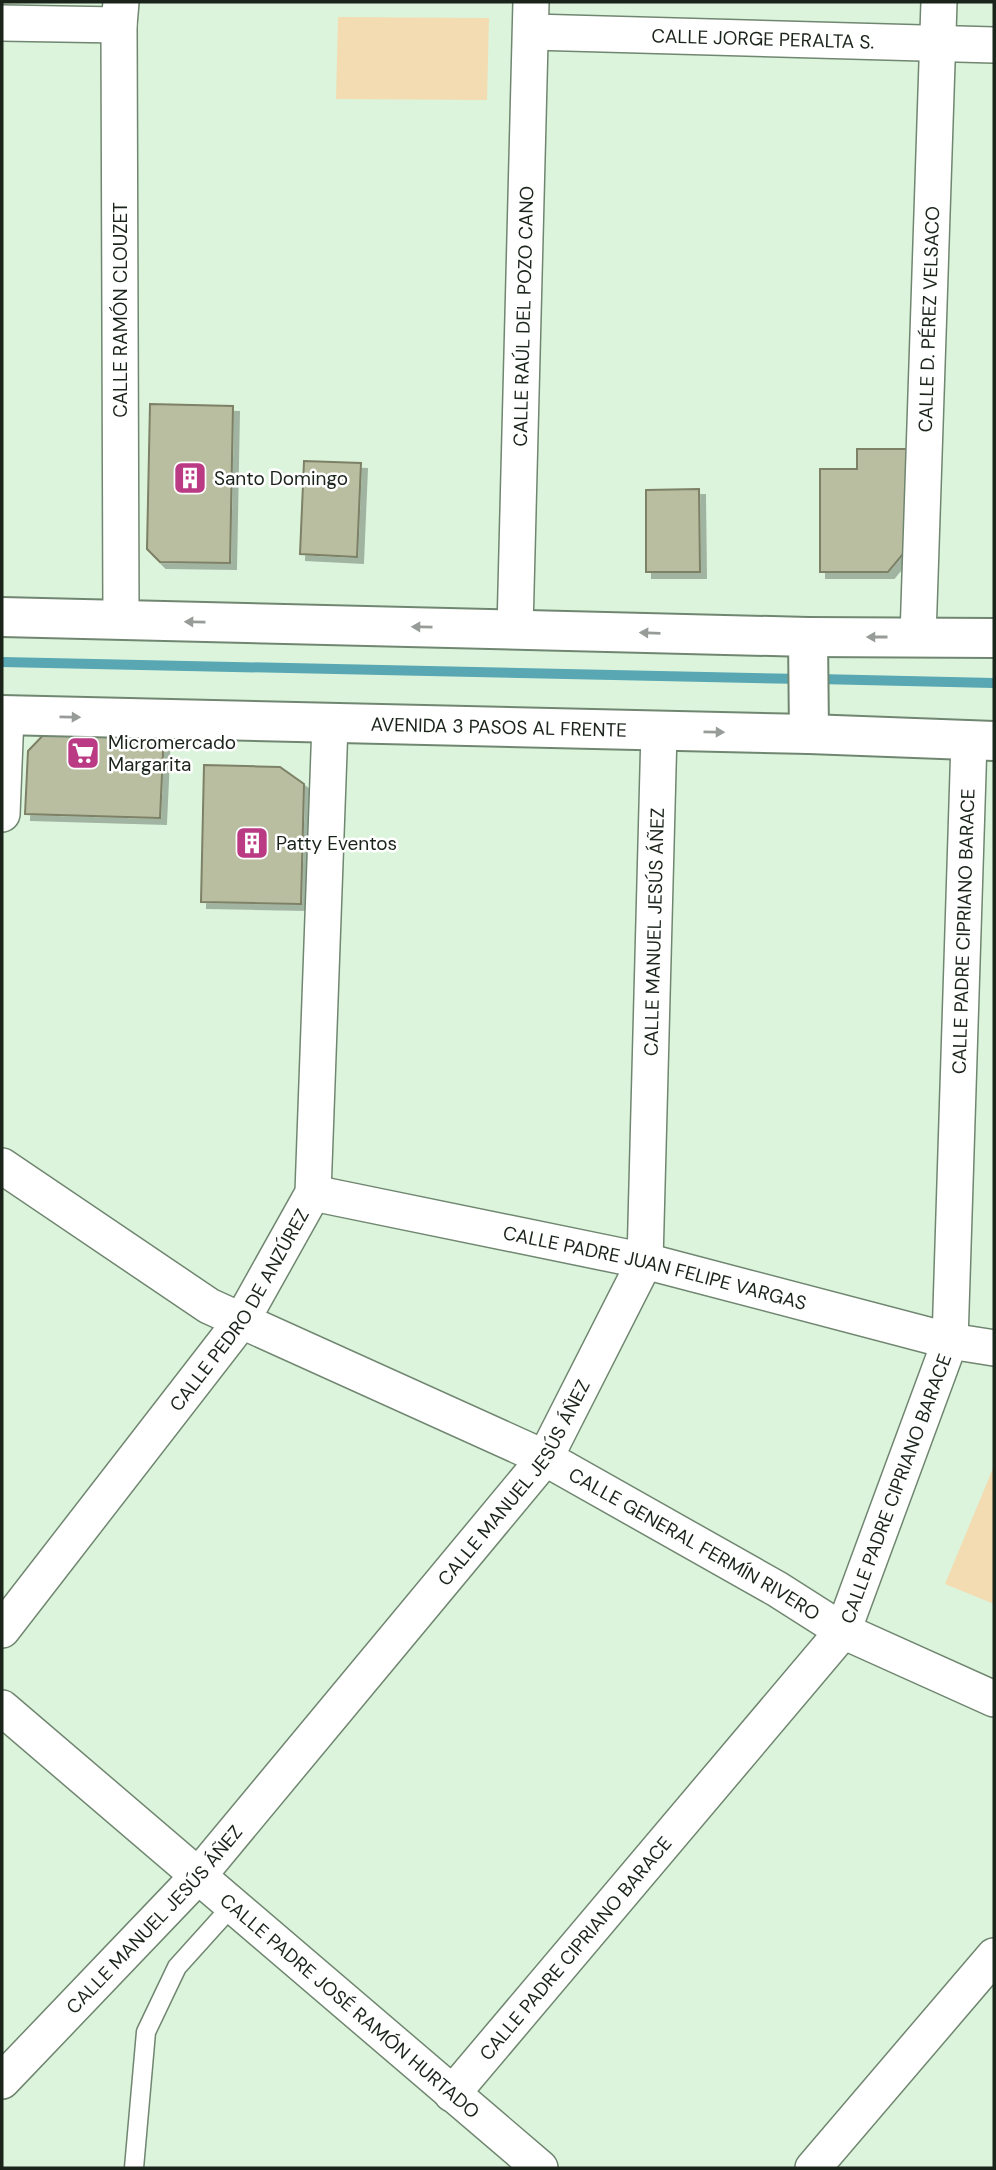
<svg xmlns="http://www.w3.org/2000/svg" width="996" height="2170" font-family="'DM Sans',sans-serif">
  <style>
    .green { fill: #f3dcb2 }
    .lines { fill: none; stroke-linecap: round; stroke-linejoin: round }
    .stream { stroke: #58a7b3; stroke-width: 10 }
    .building { fill: #babea1; stroke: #7d8166; stroke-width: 2; filter: url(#shadow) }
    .lane-casing { stroke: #708670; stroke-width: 21 }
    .street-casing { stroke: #708670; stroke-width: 38 }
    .secondary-casing { stroke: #708670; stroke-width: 42 }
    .lane { stroke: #fff; stroke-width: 18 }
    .street { stroke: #fff; stroke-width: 35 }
    .secondary { stroke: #fff; stroke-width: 38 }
    .oneway { fill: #989c98 }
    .labels { text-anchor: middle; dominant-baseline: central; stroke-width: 5; stroke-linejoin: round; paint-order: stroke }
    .street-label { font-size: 19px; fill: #1b241b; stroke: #fff }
    .poi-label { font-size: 19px; fill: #1b241b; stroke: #fff; text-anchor: start }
  </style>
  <defs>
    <filter id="shadow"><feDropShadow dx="6" dy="6" stdDeviation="0" flood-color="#0004"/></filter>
  </defs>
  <rect width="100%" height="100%" fill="#dcf4dc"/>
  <g class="green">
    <polygon points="338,17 489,18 487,100 336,99"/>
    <polygon points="994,1466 994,1604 945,1584"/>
  </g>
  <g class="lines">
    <g class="stream">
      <polyline points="2,662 803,679"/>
      <polyline points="818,679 994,683"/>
    </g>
  </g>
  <g class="building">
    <polygon points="150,404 233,406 230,563 160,562 147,549"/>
    <polygon points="857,449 908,449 908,548 888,572 820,572 820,469 857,469"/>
    <polygon points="304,461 361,463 357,557 300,554"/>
    <polygon points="699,489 700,572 646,572 646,490"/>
    <polygon points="50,728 164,731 160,818 25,814 28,751"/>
    <polygon points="204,765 280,767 304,784 301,904 201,902"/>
  </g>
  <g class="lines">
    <defs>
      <polyline id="lane" points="134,2168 146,2032 177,1967 232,1906"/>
      <g id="street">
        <polyline points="2,23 119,25"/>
        <path id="s1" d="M532,32L994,45"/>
        <polyline points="121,618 119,25 121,2"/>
        <path id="s2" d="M515,629L531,2"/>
        <path id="s3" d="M918,637L939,2"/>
        <polyline points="2,814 6,716"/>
        <path id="s4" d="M2,1166L209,1306L545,1458L777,1589L843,1631L994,1699"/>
        <path id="s5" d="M313,1193L645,1261L950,1341L994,1348"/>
        <path id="s6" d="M2,1630L242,1320L313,1193L330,724"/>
        <path id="s7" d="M2,1708L540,2168"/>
        <path id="s8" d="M2,2081L198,1876L545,1458L645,1261L659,731"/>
        <path id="s9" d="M452,2094L843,1631L950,1341L969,741"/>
        <polyline points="813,2168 994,1956"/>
      </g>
      <g id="secondary">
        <polyline points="2,617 808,637 994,638"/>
        <polyline points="808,637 809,734"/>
        <path id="s10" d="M2,715L809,734L994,741"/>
      </g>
    </defs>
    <use href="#lane" class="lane-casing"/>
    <use href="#street" class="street-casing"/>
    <use href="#secondary" class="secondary-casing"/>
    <use href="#lane" class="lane"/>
    <use href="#street" class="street"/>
    <use href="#secondary" class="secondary"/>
  </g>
  <defs><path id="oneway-solid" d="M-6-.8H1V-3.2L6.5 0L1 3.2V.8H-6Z" transform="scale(1.75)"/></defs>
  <g class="oneway">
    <use href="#oneway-solid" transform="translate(195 622) rotate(-179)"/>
    <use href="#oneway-solid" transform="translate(422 627) rotate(-179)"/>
    <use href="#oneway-solid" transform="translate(650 633) rotate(-178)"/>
    <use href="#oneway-solid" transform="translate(877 637) rotate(-180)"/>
    <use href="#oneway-solid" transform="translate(70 717) rotate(1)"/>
    <use href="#oneway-solid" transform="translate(714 732) rotate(1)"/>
  </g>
  <defs>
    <symbol id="building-square" viewBox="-11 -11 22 22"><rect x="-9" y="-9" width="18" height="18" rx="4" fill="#ba3a84" stroke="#fff"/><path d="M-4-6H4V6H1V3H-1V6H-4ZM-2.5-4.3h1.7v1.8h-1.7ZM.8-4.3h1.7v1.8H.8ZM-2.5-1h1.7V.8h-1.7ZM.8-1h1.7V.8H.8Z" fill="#fff"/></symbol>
    <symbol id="supermarket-square" viewBox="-11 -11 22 22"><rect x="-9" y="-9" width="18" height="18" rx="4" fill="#ba3a84" stroke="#fff"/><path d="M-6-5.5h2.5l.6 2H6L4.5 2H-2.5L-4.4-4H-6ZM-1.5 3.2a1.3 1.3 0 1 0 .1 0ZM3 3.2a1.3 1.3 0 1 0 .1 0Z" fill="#fff"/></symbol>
  </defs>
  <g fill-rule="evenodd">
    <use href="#building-square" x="171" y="459" width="38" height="38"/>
    <use href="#supermarket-square" x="64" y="734" width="38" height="38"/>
    <use href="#building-square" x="233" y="824" width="38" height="38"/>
  </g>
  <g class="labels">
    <g class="street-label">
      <text stroke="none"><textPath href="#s1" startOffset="231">CALLE JORGE PERALTA S.</textPath></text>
      <text transform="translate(120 310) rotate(-90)">CALLE RAMÓN CLOUZET</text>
      <text stroke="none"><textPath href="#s2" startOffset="313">CALLE RAÚL DEL POZO CANO</textPath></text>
      <text stroke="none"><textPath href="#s3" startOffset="318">CALLE D. PÉREZ VELSACO</textPath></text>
      <text stroke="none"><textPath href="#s10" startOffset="497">AVENIDA 3 PASOS AL FRENTE</textPath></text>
      <text stroke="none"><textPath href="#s9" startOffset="1325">CALLE PADRE CIPRIANO BARACE</textPath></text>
      <text stroke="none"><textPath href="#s8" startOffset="1377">CALLE MANUEL JESÚS ÁÑEZ</textPath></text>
      <text stroke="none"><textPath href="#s5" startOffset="350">CALLE PADRE JUAN FELIPE VARGAS</textPath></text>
      <text stroke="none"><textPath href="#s6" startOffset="399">CALLE PEDRO DE ANZÚREZ</textPath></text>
      <text stroke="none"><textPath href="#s8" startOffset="789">CALLE MANUEL JESÚS ÁÑEZ</textPath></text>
      <text stroke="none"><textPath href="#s9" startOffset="758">CALLE PADRE CIPRIANO BARACE</textPath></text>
      <text stroke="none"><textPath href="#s4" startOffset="791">CALLE GENERAL FERMÍN RIVERO</textPath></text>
      <text stroke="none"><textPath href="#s8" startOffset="222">CALLE MANUEL JESÚS ÁÑEZ</textPath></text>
      <text stroke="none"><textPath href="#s9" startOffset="191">CALLE PADRE CIPRIANO BARACE</textPath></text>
      <text stroke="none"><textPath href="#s7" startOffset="458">CALLE PADRE JOSÉ RAMÓN HURTADO</textPath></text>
    </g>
    <g class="poi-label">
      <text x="214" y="478">Santo Domingo</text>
      <text x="108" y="742">Micromercado<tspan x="108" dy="22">Margarita</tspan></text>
      <text x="276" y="843">Patty Eventos</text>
    </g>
  </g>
  <rect width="996" height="2170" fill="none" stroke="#1b241b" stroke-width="7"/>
</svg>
